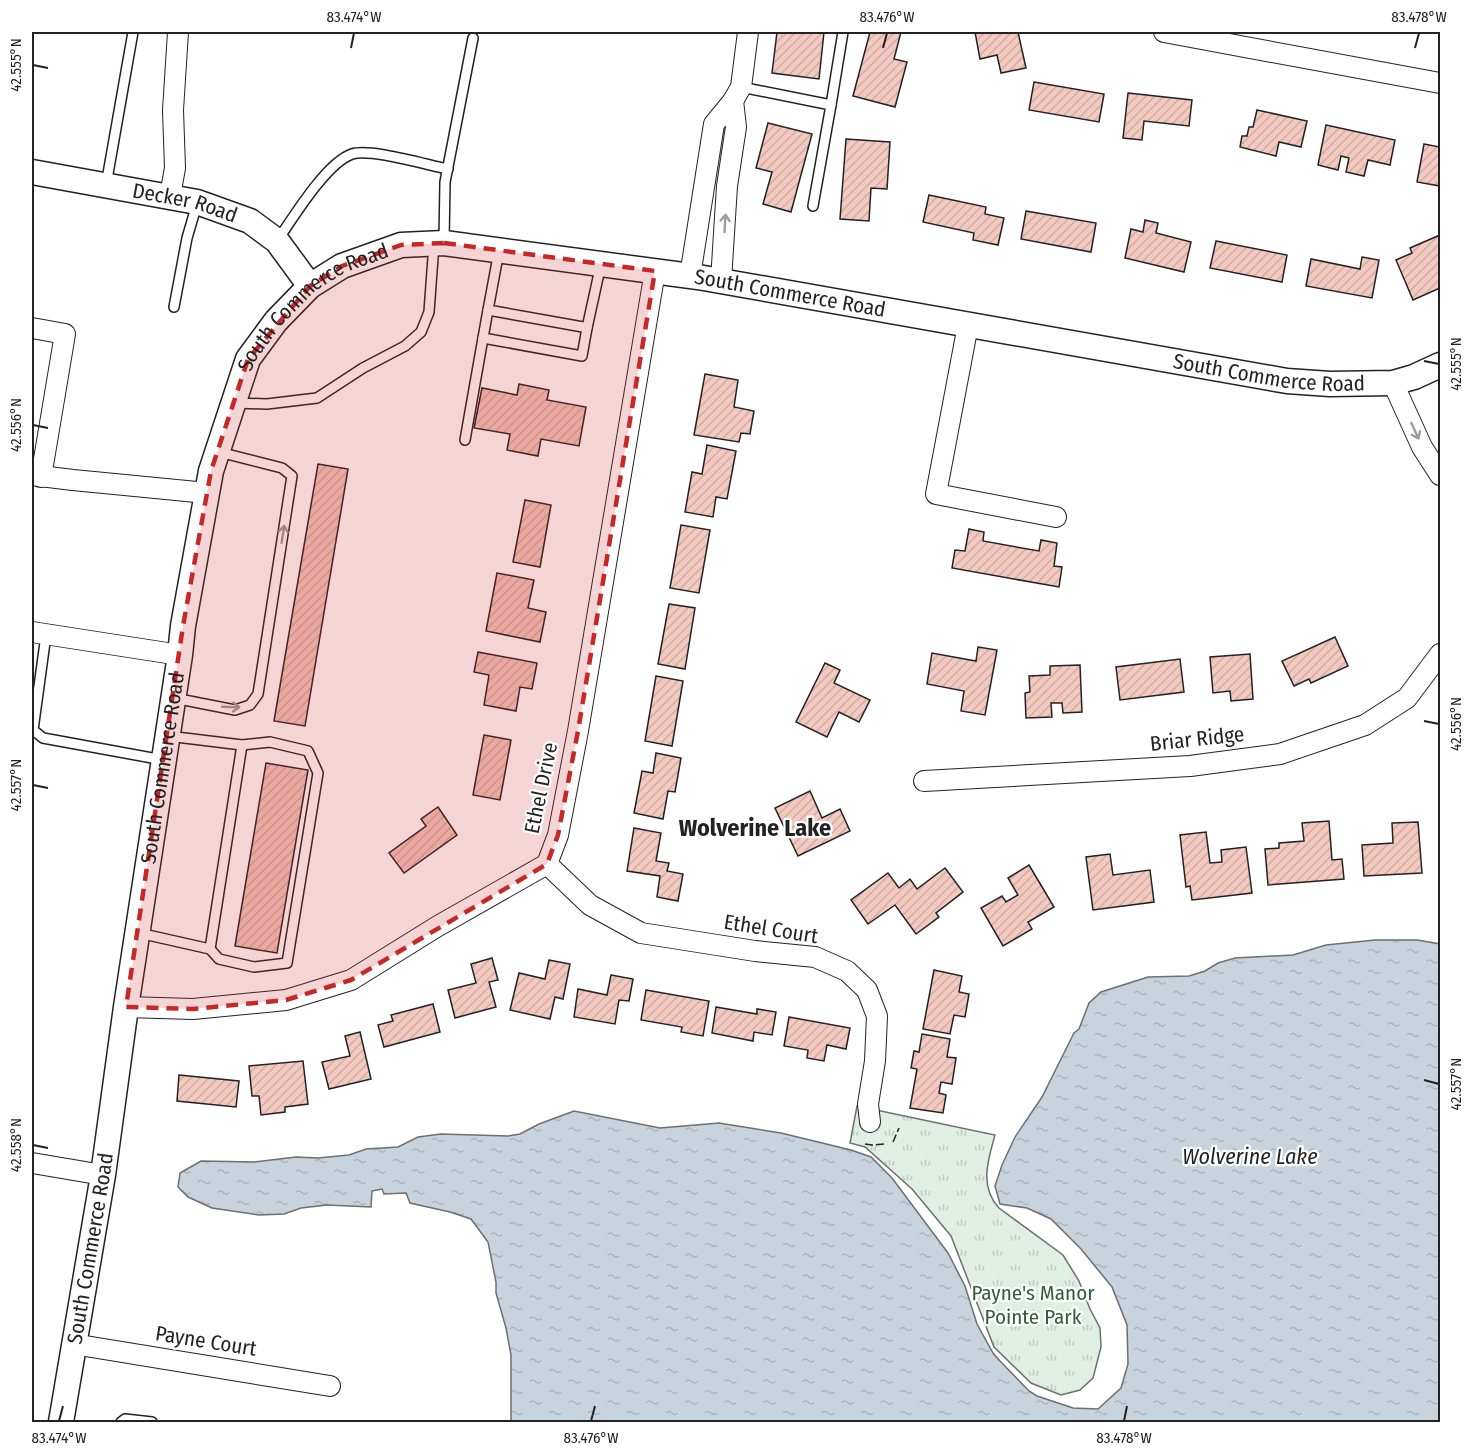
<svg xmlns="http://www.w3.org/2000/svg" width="1472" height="1454" font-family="'Fira Sans Condensed',sans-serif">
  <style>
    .park { fill: url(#park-tufts); stroke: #6f6f6f; stroke-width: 1.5 }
    .water { fill: url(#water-ripples); stroke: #6f6f6f; stroke-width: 1.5 }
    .building { fill: url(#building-hatch); stroke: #222; stroke-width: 1.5 }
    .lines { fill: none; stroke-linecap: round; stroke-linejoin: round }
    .service-casing { stroke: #222; stroke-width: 12 }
    .minor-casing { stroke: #222; stroke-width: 22 }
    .tertiary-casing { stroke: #222; stroke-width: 27 }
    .service { stroke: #fff; stroke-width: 9 }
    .minor { stroke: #fff; stroke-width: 20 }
    .tertiary { stroke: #fff; stroke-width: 24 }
    .fence { stroke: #222; stroke-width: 1.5; stroke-dasharray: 8 3; stroke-linecap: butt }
    .oneway { stroke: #9c9c9c }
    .marked { fill: #c62828; fill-opacity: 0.2; stroke: #c62828; stroke-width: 4.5; stroke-dasharray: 12 8; stroke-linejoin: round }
    .ticks { fill: none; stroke: #222; stroke-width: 2 }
    .labels { text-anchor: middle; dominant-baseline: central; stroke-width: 4.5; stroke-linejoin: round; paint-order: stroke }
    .street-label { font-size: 21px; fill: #222; stroke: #fff }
    .park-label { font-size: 21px; fill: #2f5e38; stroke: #fff }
    .water-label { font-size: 22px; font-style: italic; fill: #222; stroke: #fff }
    .quarter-label { font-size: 24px; font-weight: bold; fill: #222; stroke: #fff }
    .neatline { fill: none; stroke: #222; stroke-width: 2 }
    .ticks-label { font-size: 15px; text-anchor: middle; fill: #222 }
  </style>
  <defs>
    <pattern id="park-tufts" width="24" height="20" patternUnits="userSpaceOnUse" patternTransform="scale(1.5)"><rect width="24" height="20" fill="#e0efe3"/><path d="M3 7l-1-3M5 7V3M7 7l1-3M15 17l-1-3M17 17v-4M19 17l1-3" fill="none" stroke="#c0cdc2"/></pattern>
    <pattern id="water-ripples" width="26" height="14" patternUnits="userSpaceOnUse" patternTransform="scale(1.5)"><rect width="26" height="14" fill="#c7d3dd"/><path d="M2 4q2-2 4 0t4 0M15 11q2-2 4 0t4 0" fill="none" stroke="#abb5bd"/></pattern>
    <pattern id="building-hatch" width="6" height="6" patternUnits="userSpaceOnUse" patternTransform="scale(1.5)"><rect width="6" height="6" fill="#f3c9c0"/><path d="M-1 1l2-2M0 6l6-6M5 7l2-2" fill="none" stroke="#d0aca5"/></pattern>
  </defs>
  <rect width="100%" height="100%" fill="#fff"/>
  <path class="park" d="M857,1106L995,1135C988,1160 979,1187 999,1208L1063,1255L1079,1281L1090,1309L1100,1328L1101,1347L1093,1378L1080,1390L1061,1395L1031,1383L994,1347L951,1236L912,1189L865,1147L850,1143Z"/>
  <polygon class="water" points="1375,940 1417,940 1440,944 1440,1422 511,1422 511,1355 506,1328 496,1293 496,1282 488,1242 471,1219 450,1212 410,1203 406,1193 384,1194 382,1189 372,1191 371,1207 327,1205 301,1208 284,1214 259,1215 212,1208 188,1197 178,1187 180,1173 201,1161 254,1162 296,1157 318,1158 349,1155 366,1149 398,1147 418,1137 441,1134 508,1136 520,1134 539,1124 574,1111 660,1128 719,1123 781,1133 851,1150 871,1157 892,1178 948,1253 965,1286 977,1324 993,1353 1000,1361 1029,1391 1037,1396 1073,1408 1098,1409 1121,1388 1128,1364 1127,1325 1112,1287 1081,1249 1051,1219 1027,1208 1000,1204 995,1186 1002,1165 1015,1137 1042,1097 1074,1033 1079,1029 1089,1003 1101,992 1148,977 1189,976 1205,971 1218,963 1235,958 1293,955 1326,945"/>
  <g class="building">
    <polygon points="777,32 824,32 819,79 772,73"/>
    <polygon points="870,32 901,32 894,59 907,62 895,107 853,96"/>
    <polygon points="975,32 1018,32 1026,68 1001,73 997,55 980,59"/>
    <polygon points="1034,82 1104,94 1099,122 1029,110"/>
    <polygon points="1128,93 1192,100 1189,126 1144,121 1142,140 1123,138"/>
    <polygon points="1257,110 1307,121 1301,147 1279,142 1276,156 1240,147 1242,136 1247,136 1249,127 1253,127"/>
    <polygon points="768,123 812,134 791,212 763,204 772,172 756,168"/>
    <polygon points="1326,125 1395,140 1390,165 1368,160 1364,176 1346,172 1349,158 1341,156 1338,170 1318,165"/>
    <polygon points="846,139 890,142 887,189 871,188 869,221 840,219"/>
    <polygon points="1424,144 1440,147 1440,186 1417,182"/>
    <polygon points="929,195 986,207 985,214 1004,218 998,245 973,240 974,233 923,222"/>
    <polygon points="1026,211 1096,223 1091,252 1021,239"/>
    <polygon points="1145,220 1158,223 1156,233 1191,242 1184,272 1125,258 1131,229 1143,232"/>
    <polygon points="1440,235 1440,288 1413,300 1396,260 1412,253 1410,248"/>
    <polygon points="1216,241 1287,255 1282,282 1210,268"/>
    <polygon points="1362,257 1379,260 1372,298 1306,286 1311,259 1360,269"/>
    <polygon points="705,374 738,380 734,407 754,411 750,434 741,433 739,442 694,435"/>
    <polygon points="519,384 549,390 547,400 586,407 579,446 541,439 538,456 507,450 510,434 474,428 482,388 517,395"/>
    <polygon points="707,445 736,451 727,499 716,497 713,517 685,512 692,472 702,474"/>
    <polygon points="318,464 348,469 305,726 274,721"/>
    <polygon points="525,500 551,505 540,567 513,562"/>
    <polygon points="681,525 710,530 699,593 670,588"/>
    <polygon points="969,529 984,532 983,541 1039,551 1041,540 1057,543 1054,566 1062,567 1059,587 952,568 955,550 965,551"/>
    <polygon points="497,573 534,580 528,608 546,612 540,642 486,631"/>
    <polygon points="669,604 695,608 685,669 658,664"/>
    <polygon points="1335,637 1348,666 1311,683 1309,679 1294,686 1282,661"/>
    <polygon points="978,647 997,650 985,715 961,711 964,691 927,684 932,653 976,661"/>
    <polygon points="478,652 537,663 532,689 520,687 516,711 484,705 489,675 474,672"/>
    <polygon points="1250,654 1253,699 1231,701 1230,691 1213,693 1210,657"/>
    <polygon points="1180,659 1184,692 1120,700 1116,667"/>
    <polygon points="825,663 840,670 834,683 870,700 859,722 839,712 827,737 796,722"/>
    <polygon points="1080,665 1082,712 1063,713 1062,703 1051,703 1052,717 1026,718 1025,693 1030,692 1029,676 1050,675 1050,666"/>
    <polygon points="656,676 683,681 672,746 645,741"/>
    <polygon points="484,735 511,740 500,800 473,795"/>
    <polygon points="656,753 681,758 675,792 668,791 663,819 634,813 642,771 653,773"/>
    <polygon points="266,763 308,770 277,953 235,946"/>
    <polygon points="810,791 822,818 840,809 850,831 798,856 775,808"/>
    <polygon points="438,807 457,835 404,873 389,853 426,826 421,819"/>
    <polygon points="1329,821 1332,860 1342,859 1344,879 1268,885 1265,849 1279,848 1279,843 1304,841 1302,823"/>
    <polygon points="1418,822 1422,873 1364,876 1362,845 1393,843 1392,823"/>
    <polygon points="634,828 661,833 656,861 669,863 667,871 683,874 678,901 657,897 660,876 627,871"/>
    <polygon points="1206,832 1210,863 1222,862 1221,850 1246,847 1252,893 1192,900 1190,886 1186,887 1180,835"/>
    <polygon points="1110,854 1113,875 1150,870 1154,902 1093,910 1086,857"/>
    <polygon points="1029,865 1054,907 1028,922 1032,929 1003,946 981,908 1002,896 1006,902 1018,895 1008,878"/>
    <polygon points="945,868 963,892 936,913 939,917 916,934 895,905 868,924 851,900 888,873 899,888 910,879 917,889"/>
    <polygon points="492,958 498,980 489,982 496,1007 455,1018 448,990 476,983 471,964"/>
    <polygon points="549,960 570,964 563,999 555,997 550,1019 510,1010 519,973 545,979"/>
    <polygon points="934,970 962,976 959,992 969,994 965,1017 954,1015 950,1034 923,1029"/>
    <polygon points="611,975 633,979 629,1001 619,1000 615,1024 574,1017 578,989 607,995"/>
    <polygon points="646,990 709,1001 703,1036 681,1032 682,1027 641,1020"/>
    <polygon points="433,1004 440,1032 384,1047 378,1025 393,1021 391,1015"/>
    <polygon points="716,1007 757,1014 757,1009 776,1012 772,1035 754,1032 753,1041 712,1033"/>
    <polygon points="789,1017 850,1028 846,1049 827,1045 824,1061 807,1058 808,1050 784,1046"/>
    <polygon points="360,1032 371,1079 329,1089 322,1062 350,1056 345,1036"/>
    <polygon points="922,1034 950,1039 947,1057 956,1058 952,1084 941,1082 939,1093 946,1095 943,1113 910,1108 917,1069 911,1068 914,1051 919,1052"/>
    <polygon points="303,1061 308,1104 285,1107 285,1112 261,1115 259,1096 252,1096 249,1066"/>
    <polygon points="179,1075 239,1081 236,1107 177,1101"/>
  </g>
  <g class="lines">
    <defs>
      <g id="service">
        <polyline points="741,87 831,105 813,206"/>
        <polyline points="831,105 843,32"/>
        <polyline points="106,185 133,32"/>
        <path d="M277,241C293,218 326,163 352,154C370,148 427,165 448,169"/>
        <polyline points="444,241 445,182 473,38"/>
        <polyline points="499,251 488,310 583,327 587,328 601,264"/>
        <polyline points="174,307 187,238 197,204"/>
        <polyline points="488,310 483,338 582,356 587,328"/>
        <polyline points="236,403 267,404 317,398 363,368 405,346 421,332 429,312 434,244"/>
        <polyline points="465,440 483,338"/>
        <polyline points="46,635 33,730 43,738 163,760"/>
        <polyline points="174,698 235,710 250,705 258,694 292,476 282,468 219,452"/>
        <polyline points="139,933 210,949 219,959 254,967 287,963 318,773 308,751 270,742 242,745 168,736"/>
        <polyline points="210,949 242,745"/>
        <polyline points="121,1422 125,1419 152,1422"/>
      </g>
      <g id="minor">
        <polyline points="1164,32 1440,83"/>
        <polyline points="733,101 741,87 748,32"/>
        <polyline points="170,196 175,168 173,110 178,32"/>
        <polyline points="690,276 714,124 733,101 736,127 727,186 721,281"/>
        <polyline points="968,325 936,494 1056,517"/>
        <polyline points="32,328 65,334 41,477"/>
        <polyline points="1393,383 1422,447 1440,475"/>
        <polyline points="32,475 73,480 207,493"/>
        <polyline points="32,632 180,655"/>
        <polyline points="924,781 1190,766 1280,754 1365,725 1407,698 1440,654"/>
        <polyline points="547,864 590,905 641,933 755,951 815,957 847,971 867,990 877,1016 875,1061 868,1104 870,1122"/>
        <polyline points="126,1007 193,1009 286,1000 351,980 438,926 547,864 558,835 578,731 655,271"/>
        <polyline points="32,1163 103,1175"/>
        <polyline points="73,1344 330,1386"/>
      </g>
      <g id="tertiary">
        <path id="s1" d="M32,172L197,202L250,221L277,241L310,286"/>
        <path id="s2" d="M61,1422L103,1175L126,1007L180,655L183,626L211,471L248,359L276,321L310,286L342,266L401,245L444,243L698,277L1287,381L1330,384L1393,383L1414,377L1440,365"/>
      </g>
    </defs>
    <use href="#service" class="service-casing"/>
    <use href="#minor" class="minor-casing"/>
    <use href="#tertiary" class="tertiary-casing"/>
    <use href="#service" class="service"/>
    <use href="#minor" class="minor"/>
    <use href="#tertiary" class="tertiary"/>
    <g class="fence">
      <polyline points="893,1142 899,1128"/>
      <polyline points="865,1144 872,1145 885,1144"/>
    </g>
  </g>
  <defs><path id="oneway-shaft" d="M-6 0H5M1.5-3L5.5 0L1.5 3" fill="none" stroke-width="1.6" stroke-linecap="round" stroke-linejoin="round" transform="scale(1.5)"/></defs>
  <g class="oneway">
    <use href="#oneway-shaft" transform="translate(725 223) rotate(-87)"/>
    <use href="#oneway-shaft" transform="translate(1415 431) rotate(65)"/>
    <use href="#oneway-shaft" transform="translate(283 534) rotate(-81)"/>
    <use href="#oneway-shaft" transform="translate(231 707) rotate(2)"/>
  </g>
  <path class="marked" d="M444,243L655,271L578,731L558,835L547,864L351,980L286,1000L193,1009L126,1007L183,626L211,471L248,359L310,286L342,266L401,245Z"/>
  <path class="ticks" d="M351,48L354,33M883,48L887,33M1415,48L1419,33M33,65L48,68M1424,361L1439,364M33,425L48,428M1424,721L1439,724M33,785L48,788M1424,1080L1439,1084M33,1145L48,1148M59,1421L63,1406M591,1421L595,1406M1124,1421L1127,1406"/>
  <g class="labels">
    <g class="street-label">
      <text stroke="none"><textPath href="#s1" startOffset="156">Decker Road</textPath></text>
      <text stroke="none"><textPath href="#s2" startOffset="1670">South Commerce Road</textPath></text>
      <text stroke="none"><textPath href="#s2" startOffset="1166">South Commerce Road</textPath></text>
      <text stroke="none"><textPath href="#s2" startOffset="2156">South Commerce Road</textPath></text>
      <text transform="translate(1197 739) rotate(-6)">Briar Ridge</text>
      <text stroke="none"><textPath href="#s2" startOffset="662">South Commerce Road</textPath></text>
      <text transform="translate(541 788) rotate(-78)">Ethel Drive</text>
      <text transform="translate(771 929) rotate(9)">Ethel Court</text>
      <text stroke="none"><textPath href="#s2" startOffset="176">South Commerce Road</textPath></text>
      <text transform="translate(206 1341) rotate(9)">Payne Court</text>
    </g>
    <g class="park-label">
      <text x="1033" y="1293">Payne's Manor<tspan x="1033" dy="24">Pointe Park</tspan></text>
    </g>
    <g class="water-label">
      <text x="1250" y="1156">Wolverine Lake</text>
    </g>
    <g class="quarter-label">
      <text x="755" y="828">Wolverine Lake</text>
    </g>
  </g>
  <rect width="1472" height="1454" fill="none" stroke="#ffffff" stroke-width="66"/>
  <rect x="33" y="33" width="1406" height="1388" class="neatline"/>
  <g class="ticks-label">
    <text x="354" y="22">83.474°W</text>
    <text x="887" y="22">83.476°W</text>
    <text x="1419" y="22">83.478°W</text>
    <text transform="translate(16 65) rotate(-90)" y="5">42.555°N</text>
    <text transform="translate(1456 364) rotate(-90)" y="5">42.555°N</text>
    <text transform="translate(16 425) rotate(-90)" y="5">42.556°N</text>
    <text transform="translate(1456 724) rotate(-90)" y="5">42.556°N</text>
    <text transform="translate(16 785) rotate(-90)" y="5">42.557°N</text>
    <text transform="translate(1456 1084) rotate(-90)" y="5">42.557°N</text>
    <text transform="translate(16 1145) rotate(-90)" y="5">42.558°N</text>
    <text x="59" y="1443">83.474°W</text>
    <text x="591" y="1443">83.476°W</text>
    <text x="1124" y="1443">83.478°W</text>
  </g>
</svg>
